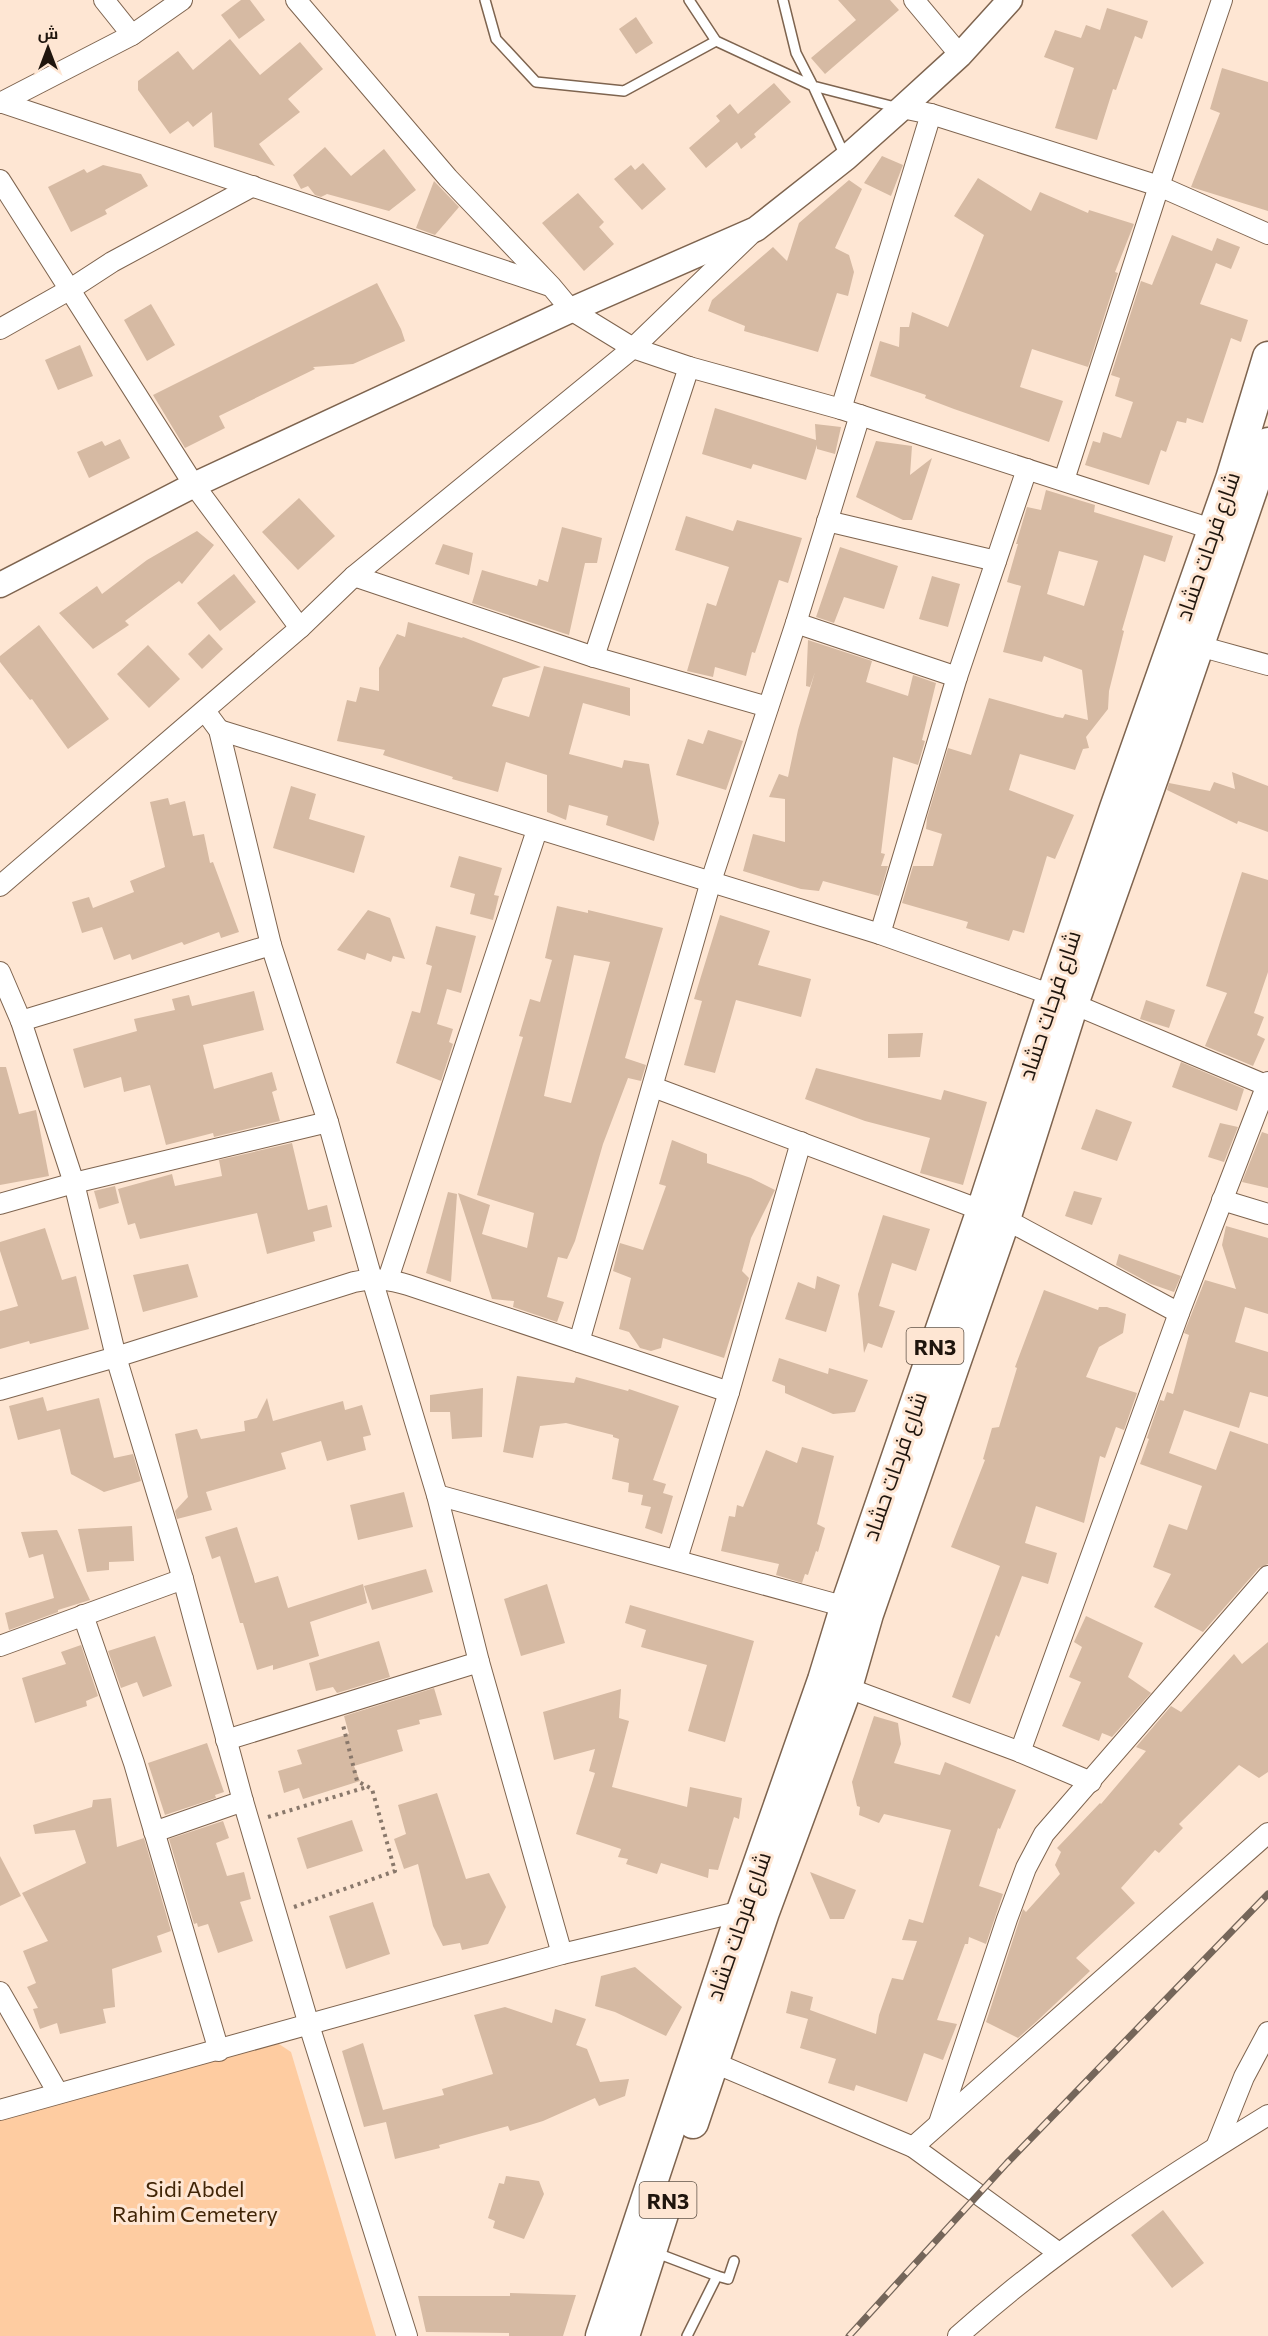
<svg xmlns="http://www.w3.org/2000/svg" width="1268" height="2336" font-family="Commissioner,Cairo,sans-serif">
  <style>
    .green { fill: #fecca1 }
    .building { fill: #d6baa3; fill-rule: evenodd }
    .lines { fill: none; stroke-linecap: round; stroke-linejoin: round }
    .service-casing { stroke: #7e644f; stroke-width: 12 }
    .minor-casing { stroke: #7e644f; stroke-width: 22 }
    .tertiary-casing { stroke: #7e644f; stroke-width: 27 }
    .primary-casing { stroke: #7e644f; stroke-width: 33 }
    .path { stroke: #89786b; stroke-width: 4; stroke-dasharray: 3 4.5; stroke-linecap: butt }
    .service { stroke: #fff; stroke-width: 9 }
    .minor { stroke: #fff; stroke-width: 20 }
    .tertiary { stroke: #fff; stroke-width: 24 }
    .primary { stroke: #fff; stroke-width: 30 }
    .rail-casing { stroke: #75665a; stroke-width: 7 }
    .rail { stroke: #fee6d3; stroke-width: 4.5; stroke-dasharray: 14; stroke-linecap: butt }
    .labels { text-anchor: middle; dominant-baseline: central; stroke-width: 6; stroke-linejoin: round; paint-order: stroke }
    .shield { fill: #fee6d3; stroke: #625448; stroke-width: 1.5 }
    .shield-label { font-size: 21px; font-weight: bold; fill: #1f150d }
    .street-label { font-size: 22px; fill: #1f150d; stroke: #fee6d3 }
    .park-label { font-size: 22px; fill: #412507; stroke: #fee6d3 }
  </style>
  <rect width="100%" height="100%" fill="#fee6d3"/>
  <polygon class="green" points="270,2038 291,2052 376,2336 0,2336 0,2118"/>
  <g class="building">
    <polygon points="241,0 250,0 265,20 239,39 221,15"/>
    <polygon points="838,0 890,0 899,10 825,74 811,58 856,20"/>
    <polygon points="1107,8 1148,21 1142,39 1135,36 1116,90 1113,89 1097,140 1055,128 1074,68 1044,57 1055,30 1081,38 1086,25 1100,30"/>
    <polygon points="636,17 653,43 636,54 619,29"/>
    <polygon points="230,39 260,75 300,42 323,69 288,99 300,112 259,144 275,166 214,147 212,112 193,127 188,121 170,134 138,90 138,81 178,51 193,70"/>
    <polygon points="1222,68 1268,82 1268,211 1191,187 1220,113 1210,109"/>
    <polygon points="774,83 791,102 754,134 756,137 741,149 737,142 706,168 689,148 720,121 716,116 730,104 738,114"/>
    <polygon points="325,147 351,176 384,149 416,190 389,211 327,194 321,197 315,195 308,186 301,189 293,175"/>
    <polygon points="882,156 903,165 891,196 864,183"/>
    <polygon points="643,163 666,189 642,210 614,179 631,165 635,170"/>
    <polygon points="103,165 141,174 148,186 105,210 107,214 71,232 48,187 84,169 87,173"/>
    <polygon points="978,178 1031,211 1040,192 1088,213 1089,210 1134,224 1115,272 1118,273 1088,367 1032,349 1020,387 1063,401 1049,442 954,409 925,398 926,395 870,376 880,341 899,347 900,327 909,327 912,312 948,327 984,235 954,216"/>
    <polygon points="849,180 862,189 835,248 849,255 854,272 848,296 837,293 818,352 744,331 745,326 708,311 712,300 773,247 787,261 799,223"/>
    <polygon points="434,181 459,207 435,235 416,228"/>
    <polygon points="578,193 604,222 599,227 614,244 584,271 542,223"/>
    <polygon points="1172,235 1212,251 1217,238 1240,247 1231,269 1216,263 1200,304 1248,320 1241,342 1231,338 1203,423 1187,418 1186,423 1177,421 1166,452 1161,450 1149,485 1085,465 1093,441 1100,443 1103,432 1121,438 1133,402 1115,396 1120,378 1111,375 1141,281 1152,285"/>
    <polygon points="377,283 401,329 405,341 353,364 313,367 315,369 219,416 225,428 185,448 153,395"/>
    <polygon points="151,304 175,345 147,361 124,320"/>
    <polygon points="80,345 93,376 58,390 45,360"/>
    <polygon points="715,408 816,440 815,424 841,427 835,454 817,449 817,445 806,480 753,464 751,469 702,454"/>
    <polygon points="120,439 130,458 89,478 77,452 102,441 105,446"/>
    <polygon points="876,441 912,446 910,475 932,458 912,520 903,520 856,497"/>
    <path d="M1046,490L1095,505L1094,512L1173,536L1165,562L1144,555L1122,630L1124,631L1109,691L1108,709L1086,737L1089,748L1083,749L1075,770L1020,754L1009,790L1074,815L1055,859L1047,856L1024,933L1013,930L1009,941L966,928L968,922L902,903L913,866H933L942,834L926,829L927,818L948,748L971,755L989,698L1057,717L1063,718L1065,714L1088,720L1082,670L1044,656L1042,662L1003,652L1021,586L1007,582L1018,544H1016L1027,507L1041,510ZM1059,551L1098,561L1084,606L1047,594Z"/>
    <polygon points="299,498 335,536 298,570 262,532"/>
    <polygon points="686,516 733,531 737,520 802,538 788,583 779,580 755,653 752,652 746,676 715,667 713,677 687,671 707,603 716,606 729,567 675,550"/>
    <polygon points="562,527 602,538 597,563 585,563 569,635 472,603 482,570 537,586 539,579 548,582"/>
    <polygon points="197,531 214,545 182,584 179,581 125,621 129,625 93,649 59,613 97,586 102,594 147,560"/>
    <polygon points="443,544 473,553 469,575 435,564"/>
    <polygon points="840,547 898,566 884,609 844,597 834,623 816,617"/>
    <polygon points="234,574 256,602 220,631 197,603"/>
    <polygon points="932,576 960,584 948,627 919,619"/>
    <polygon points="408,622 462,638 463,637 541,667 503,678 492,706 529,717 544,666 630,688 630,716 583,703 569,754 622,768 624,760 649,764 659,823 654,841 606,825 608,816 569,805 566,820 547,812 547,775 506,762 498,792 452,779 453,777 383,755 385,750 337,741 347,700 356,702 360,687 379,691 379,668 397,634 405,637"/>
    <polygon points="39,625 109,719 68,749 32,699 30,700 0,662 0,656"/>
    <polygon points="209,634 223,649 202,669 188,654"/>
    <polygon points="808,640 872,661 866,682 908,696 913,675 936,683 922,740 925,741 918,765 893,757 881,853 885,854 881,866 888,866 879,896 823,881 819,891 801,889 743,871 753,834 785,842 785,799 769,797 779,774 788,777 798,730 815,672 810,687 806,686"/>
    <polygon points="148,645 180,679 149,708 117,674"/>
    <polygon points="708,730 743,741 726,790 676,775 688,739 703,744"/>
    <polygon points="1232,772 1268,786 1268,832 1238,821 1237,824 1167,790 1169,783 1210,791 1214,782 1235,789"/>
    <polygon points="291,786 316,794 309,819 365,836 354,873 273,848"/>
    <polygon points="168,798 170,805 185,801 193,836 204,834 210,863 213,862 239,932 221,938 219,932 184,945 182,942 132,960 130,954 114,960 102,927 82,933 72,902 89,897 93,908 134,892 130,881 165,867 150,802"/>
    <polygon points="459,856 502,868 494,895 499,896 493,920 470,914 475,894 450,887"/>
    <polygon points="1242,872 1268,880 1268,972 1254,1013 1264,1017 1257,1035 1265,1039 1253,1066 1205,1046 1227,993 1206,986"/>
    <path d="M557,906L588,913V910L663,928L625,1058L646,1065L641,1081L628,1078L603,1144L575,1241L567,1259L558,1257L547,1297L564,1302L557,1322L513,1307L514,1301L492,1299L458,1193L490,1205L482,1234L527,1248L534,1213L477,1195L523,1037L519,1036L530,999L540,1002L552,960L545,958ZM574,955L610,962L571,1103L544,1096Z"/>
    <polygon points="368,910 390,918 405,959 393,956 391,962 367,953 365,960 337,950"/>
    <polygon points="720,915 770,931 758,965 811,979 801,1017 736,1000 715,1073 684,1065 702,1001 694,999"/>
    <polygon points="436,926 476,936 461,993 447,989 437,1024 453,1029 449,1042 453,1044 441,1081 396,1063 412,1011 420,1013 432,966 426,964"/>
    <polygon points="254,991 264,1030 203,1045 214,1089 272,1072 277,1090 272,1092 280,1121 214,1137 213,1133 166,1145 150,1085 124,1092 121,1077 84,1088 73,1049 137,1031 134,1019 175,1010 172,999 189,995 192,1006"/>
    <polygon points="1146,1000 1175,1010 1169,1028 1140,1019"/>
    <polygon points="923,1033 920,1057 888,1058 888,1034"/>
    <polygon points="1181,1062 1244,1089 1237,1111 1172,1087"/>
    <polygon points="0,1067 6,1067 19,1114 36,1110 49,1176 0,1185"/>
    <polygon points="816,1068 941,1100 944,1090 987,1102 963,1185 920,1173 930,1138 865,1121 805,1099"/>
    <polygon points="1096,1109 1132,1122 1117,1161 1081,1149"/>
    <polygon points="1220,1123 1238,1127 1224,1162 1208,1157"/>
    <polygon points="1262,1132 1268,1134 1268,1188 1242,1182"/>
    <polygon points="672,1140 707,1154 707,1163 751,1178 775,1190 751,1238 742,1271 749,1278 724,1358 663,1338 661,1348 651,1351 640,1348 629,1332 619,1329 631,1278 613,1271 619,1246 620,1243 643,1250 666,1186 659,1184"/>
    <polygon points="292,1143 308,1210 327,1205 332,1227 313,1232 315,1241 267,1254 257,1213 140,1239 135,1223 128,1225 118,1189 172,1174 175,1186 222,1176 219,1160"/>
    <polygon points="115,1186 119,1203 99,1209 94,1191"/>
    <polygon points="1074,1191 1102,1198 1092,1225 1065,1216"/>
    <polygon points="448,1192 457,1194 451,1282 426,1273"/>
    <polygon points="883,1215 930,1229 916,1271 892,1263 879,1306 895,1311 882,1348 868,1343 864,1353 858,1294"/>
    <polygon points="1226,1226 1268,1238 1268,1314 1245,1307 1235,1342 1268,1352 1268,1397 1250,1392 1239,1428 1184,1410 1169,1453 1216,1470 1230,1431 1268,1444 1268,1564 1259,1568 1203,1632 1154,1607 1171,1574 1153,1567 1169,1524 1187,1530 1202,1486 1140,1464 1149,1439 1147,1438 1160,1400 1164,1401 1167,1392 1173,1394 1189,1335 1184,1333 1205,1280 1236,1289 1222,1245"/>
    <polygon points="45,1228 62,1280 76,1276 89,1329 30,1344 29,1341 0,1349 0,1311 18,1306 0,1251 0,1242"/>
    <polygon points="1119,1254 1181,1276 1174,1292 1151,1284 1116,1265"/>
    <polygon points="188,1264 198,1297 143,1312 133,1275"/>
    <polygon points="817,1276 840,1285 826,1332 785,1319 798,1282 815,1289"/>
    <polygon points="1044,1290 1098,1310 1099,1307 1107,1307 1126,1314 1123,1333 1099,1347 1086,1377 1137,1393 1124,1430 1116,1427 1105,1458 1100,1456 1084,1523 1036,1506 1025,1543 1057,1553 1048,1584 1022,1576 999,1637 996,1635 970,1704 952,1697 1000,1566 951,1547 985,1460 983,1459 992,1428 999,1427 1017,1368 1015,1367"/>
    <polygon points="779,1358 828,1374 829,1368 868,1380 855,1412 833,1414 785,1393 785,1386 772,1381"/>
    <polygon points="517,1376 574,1383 576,1377 628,1391 629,1389 679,1406 653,1480 666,1484 663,1493 673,1496 662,1534 645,1528 651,1507 641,1505 643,1495 628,1492 629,1483 612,1479 619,1439 613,1437 613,1435 566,1423 540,1426 533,1458 503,1452"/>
    <polygon points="483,1388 482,1437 452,1439 450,1412 430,1412 430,1395"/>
    <polygon points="43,1397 47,1411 99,1398 114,1458 133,1454 141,1481 104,1492 71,1474 60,1429 18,1440 9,1406"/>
    <polygon points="267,1398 273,1421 343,1401 345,1410 362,1405 371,1435 363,1437 366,1450 327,1461 321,1441 281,1453 286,1469 206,1492 212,1510 177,1519 175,1511 188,1497 175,1434 197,1429 201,1439 245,1431 244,1421 257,1418"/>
    <polygon points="802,1447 834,1456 817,1524 825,1528 818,1552 816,1551 808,1575 805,1574 802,1583 776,1575 779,1564 721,1551 729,1516 735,1517 737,1505 743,1507 766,1450 797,1463"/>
    <polygon points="404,1492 413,1527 358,1540 350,1505"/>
    <polygon points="132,1526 134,1561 109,1562 109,1570 87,1572 78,1529"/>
    <polygon points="237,1527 255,1583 278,1576 288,1608 363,1584 367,1603 310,1622 319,1656 273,1670 273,1665 257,1670 243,1623 240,1623 220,1556 212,1559 205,1537"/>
    <polygon points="57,1530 90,1600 58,1610 58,1612 9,1630 5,1613 54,1598 43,1554 29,1558 21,1532"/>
    <polygon points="426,1569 433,1592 372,1610 364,1586"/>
    <polygon points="547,1584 565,1643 521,1656 504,1599"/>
    <polygon points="630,1605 754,1641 725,1742 688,1731 707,1665 641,1647 646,1630 625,1623"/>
    <polygon points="1086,1616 1143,1643 1128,1677 1151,1693 1112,1737 1102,1733 1099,1741 1062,1726 1081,1682 1069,1677 1082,1647 1074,1642"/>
    <polygon points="155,1636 172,1686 143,1697 137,1682 121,1688 108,1651"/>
    <polygon points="379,1641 390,1677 337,1693 333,1687 316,1691 309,1663"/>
    <polygon points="1268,1642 1268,1772 1259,1778 1239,1765 1179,1824 1183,1828 1159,1853 1155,1850 1121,1888 1135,1903 1076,1958 1090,1971 1036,2022 1018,2038 986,2022 1023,1909 1026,1912 1060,1874 1055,1865 1061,1852 1057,1848 1100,1803 1101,1804 1146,1751 1136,1747 1171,1706 1181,1712 1234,1654 1242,1664"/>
    <polygon points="81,1645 98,1696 86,1701 87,1706 35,1723 22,1678 66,1664 61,1652"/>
    <polygon points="434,1688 442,1715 419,1720 420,1724 397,1730 403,1751 354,1766 360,1781 303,1799 299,1788 284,1793 278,1771 302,1764 297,1750 349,1734 344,1716"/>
    <polygon points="621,1689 619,1718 629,1721 612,1787 687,1807 690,1787 742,1798 739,1819 734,1817 718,1870 709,1869 708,1878 661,1863 657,1874 626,1864 628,1859 618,1857 621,1849 576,1834 595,1773 589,1771 595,1749 554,1760 543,1712"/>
    <polygon points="874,1716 898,1723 901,1744 894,1763 940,1775 945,1762 1016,1790 1000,1829 998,1828 979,1886 1003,1894 986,1944 969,1937 968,1944 965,1944 937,2020 957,2024 943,2060 924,2053 907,2102 856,2085 854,2091 828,2083 836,2059 800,2048 808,2019 786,2013 791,1991 813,1997 810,2010 876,2034 879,2015 892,1978 903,1980 917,1941 902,1940 909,1919 923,1923 951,1830 884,1814 879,1823 859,1815 860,1807 857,1806 852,1782"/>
    <polygon points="207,1743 224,1792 215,1795 216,1798 165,1815 148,1763"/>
    <polygon points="437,1793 466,1879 489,1873 506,1907 488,1944 462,1950 460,1943 443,1946 433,1926 418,1864 404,1869 394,1839 406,1834 398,1805"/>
    <polygon points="111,1798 117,1847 144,1838 171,1931 157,1936 162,1952 112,1969 115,2007 103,2009 106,2023 60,2034 57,2023 40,2029 33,2009 38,2008 27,1987 36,1983 23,1951 48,1941 22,1893 86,1863 75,1830 35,1834 33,1825 92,1807 93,1800"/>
    <polygon points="352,1820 363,1851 307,1869 297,1838"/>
    <polygon points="223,1821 229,1838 216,1843 227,1876 244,1872 251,1899 240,1902 253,1941 218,1953 208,1924 198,1927 197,1923 194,1924 169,1839"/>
    <polygon points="0,1856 21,1896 0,1906"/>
    <polygon points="810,1872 856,1890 844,1919 830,1919"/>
    <polygon points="373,1902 390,1954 346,1969 329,1916"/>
    <polygon points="635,1967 682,2007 666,2036 615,2012 595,2006 601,1976"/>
    <polygon points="505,2007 552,2023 555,2009 586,2019 576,2045 587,2049 600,2082 629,2079 625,2096 599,2106 595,2098 543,2121 510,2131 508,2126 439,2145 440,2148 395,2159 386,2122 364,2127 342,2051 363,2043 383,2110 444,2095 442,2089 493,2074 474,2015"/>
    <polygon points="506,2176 539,2181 544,2194 524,2239 493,2228 495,2221 488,2218 499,2183 504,2184"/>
    <polygon points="1163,2210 1204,2263 1172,2288 1131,2235"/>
    <polygon points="510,2293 576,2295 563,2336 509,2336 509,2333 426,2332 418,2296 510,2296"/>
  </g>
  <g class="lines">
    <defs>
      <g id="service">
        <polyline points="485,0 496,39 536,82 624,91 716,41"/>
        <polyline points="689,0 716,41 813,86 845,156"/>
        <polyline points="783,0 796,53 813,86 899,108"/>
        <polyline points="654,2252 717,2276 687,2336"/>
        <polyline points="717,2276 728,2279 734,2261"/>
      </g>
      <g id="minor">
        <polyline points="104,0 132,35"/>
        <polyline points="296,0 448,178 551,286 571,310 633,348 689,367 841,409 1224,533"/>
        <polyline points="914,0 960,55"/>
        <polyline points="0,102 547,285"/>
        <polyline points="0,103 132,35 182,0"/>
        <polyline points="902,108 931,114 1159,186 1268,234"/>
        <polyline points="0,180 194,485 300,628"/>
        <polyline points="0,329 69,290 112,262 253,186"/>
        <polyline points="841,409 931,114"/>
        <polyline points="1064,480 1159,186 1222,0"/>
        <polyline points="827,521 996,561"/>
        <polyline points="354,576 594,657 768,707"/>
        <polyline points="796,623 957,677"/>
        <polyline points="1199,646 1268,665"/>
        <polyline points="594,657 689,367"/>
        <polyline points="205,711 219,730 271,945 328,1122 372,1279 437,1495 479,1662 562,1954"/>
        <polyline points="219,730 880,934 1052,995 1268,1086"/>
        <polyline points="0,886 300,628 354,576 633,348 750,235"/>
        <polyline points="880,934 957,677 1027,469"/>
        <polyline points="0,972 21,1021 74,1183 116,1357 183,1579 243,1801 309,2025 407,2336"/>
        <polyline points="21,1021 271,945"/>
        <polyline points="653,1087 1005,1219 1179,1313"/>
        <polyline points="1222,1200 1268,1214"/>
        <polyline points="0,1204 74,1183 328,1122"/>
        <polyline points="388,1279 537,830"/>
        <polyline points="579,1342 711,881 796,623 860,415"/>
        <path d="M0,1390L116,1357L354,1282C374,1278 389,1279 408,1285L729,1392"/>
        <polyline points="437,1495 857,1610"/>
        <polyline points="677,1559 729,1392 801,1142"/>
        <polyline points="83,1615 134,1763 219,2051"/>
        <polyline points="0,1646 183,1579"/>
        <polyline points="837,1684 1020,1752 1091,1782"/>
        <polyline points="226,1740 479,1662"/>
        <polyline points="1020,1752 1179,1313 1268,1082"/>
        <polyline points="154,1832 243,1801"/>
        <polyline points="0,1992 58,2093"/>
        <polyline points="703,2058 913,2147 1059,2253"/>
        <polyline points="0,2110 562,1954 742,1911 751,1912"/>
        <polyline points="939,2123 1007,1919 1026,1868 1044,1834 1268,1576"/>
        <polyline points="913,2147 1268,1833"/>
        <polyline points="1216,2147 1244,2077 1268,2032"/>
        <path d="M958,2336C1054,2250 1159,2182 1268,2115"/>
      </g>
      <polyline id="tertiary" points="0,585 194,485 571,310 756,229 846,158 902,108 960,55 1010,0"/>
      <g id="primary">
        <polyline points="693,2123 764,1912 847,1687 868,1614 1005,1219 1073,1004 1167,738 1268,443"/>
        <polyline points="601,2336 742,1911 823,1680 846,1605 982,1210 1052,995 1115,808 1231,479 1268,357"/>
        <polyline points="624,2336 663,2214"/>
      </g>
    </defs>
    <use href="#service" class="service-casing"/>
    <use href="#minor" class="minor-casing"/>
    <use href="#tertiary" class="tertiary-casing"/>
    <use href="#primary" class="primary-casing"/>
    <g class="path">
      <polyline points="268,1817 367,1787"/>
      <polyline points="294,1907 395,1871 372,1789 357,1781 343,1725"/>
    </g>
    <use href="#service" class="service"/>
    <use href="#minor" class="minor"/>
    <use href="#tertiary" class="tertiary"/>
    <use href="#primary" class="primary"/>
    <defs>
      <polyline id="rail" points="849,2336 1007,2163 1268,1894"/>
    </defs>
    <use href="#rail" class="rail-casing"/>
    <use href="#rail" class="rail"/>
  </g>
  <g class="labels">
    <g class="shield">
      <rect x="906.5" y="1328" width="57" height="36" rx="4.5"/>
      <rect x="639.5" y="2182" width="57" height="36" rx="4.5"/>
    </g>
    <g class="shield-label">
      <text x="935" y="1346">RN3</text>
      <text x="668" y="2200">RN3</text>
    </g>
    <g class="street-label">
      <text transform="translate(1207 546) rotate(-71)">شارع فرحات حشاد</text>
      <text transform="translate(1049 1005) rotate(-72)">شارع فرحات حشاد</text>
      <text transform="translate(894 1466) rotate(-71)">شارع فرحات حشاد</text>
      <text transform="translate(738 1926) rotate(-71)">شارع فرحات حشاد</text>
    </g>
    <g class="park-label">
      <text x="195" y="2188">Sidi Abdel<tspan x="195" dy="25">Rahim Cemetery</tspan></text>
    </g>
  </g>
  <g transform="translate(48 48)" stroke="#fee6d3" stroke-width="4.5" paint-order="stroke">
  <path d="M0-4.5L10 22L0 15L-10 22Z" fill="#1f150d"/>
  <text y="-9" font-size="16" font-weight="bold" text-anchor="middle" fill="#1f150d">ش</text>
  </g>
</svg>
